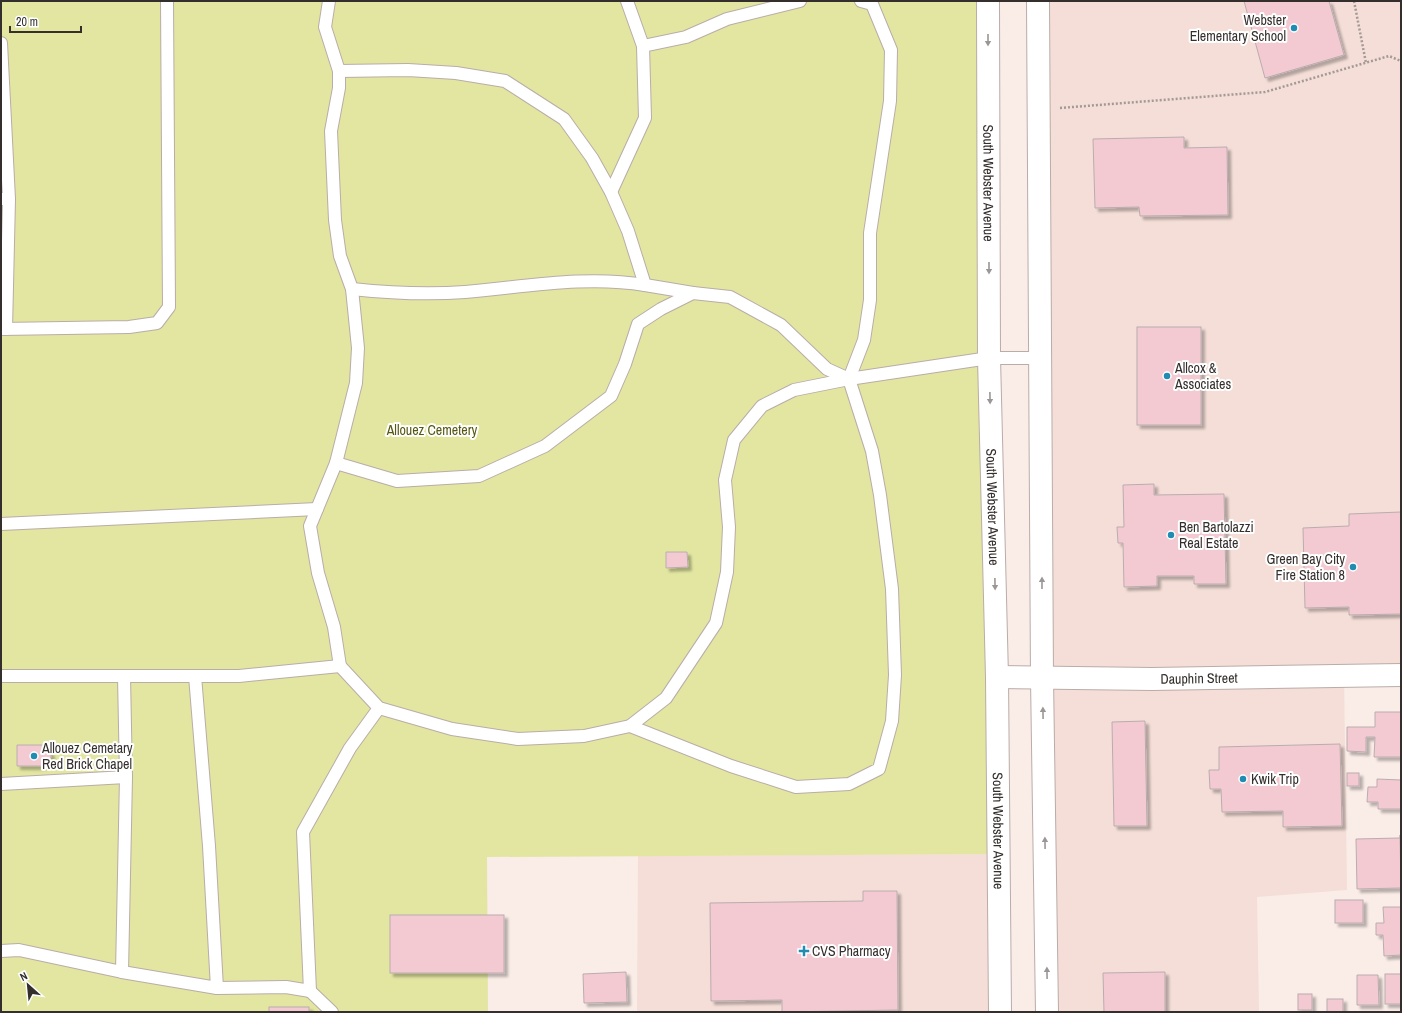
<svg xmlns="http://www.w3.org/2000/svg" width="1402" height="1013" font-family="'Archivo Narrow',sans-serif">
  <style>
    .built { fill: #f4ded7 }
    .green { fill: #e2e6a1 }
    .building { fill: #f3cad2; stroke: #baacae; filter: url(#shadow) }
    .lines { fill: none; stroke-linecap: round; stroke-linejoin: round }
    .service-casing { stroke: #baaca8; stroke-width: 14 }
    .minor-casing { stroke: #baaca8; stroke-width: 24 }
    .secondary-casing { stroke: #baaca8; stroke-width: 24 }
    .path { stroke: #a39996; stroke-width: 2.5; stroke-dasharray: 2 2; stroke-linecap: butt }
    .service { stroke: #fff; stroke-width: 12 }
    .minor { stroke: #fff; stroke-width: 22 }
    .secondary { stroke: #fff; stroke-width: 22 }
    .oneway { fill: #9a9796 }
    .poi-dot { fill: #208cb2; stroke: #fff; stroke-width: 1.5 }
    .labels { text-anchor: middle; dominant-baseline: central; stroke-width: 4; stroke-linejoin: round; paint-order: stroke }
    .poi-label { font-size: 14px; fill: #342f2d; stroke: #fff; text-anchor: start }
    .street-label { font-size: 14px; fill: #342f2d; stroke: #fff }
    .park-label { font-size: 14px; fill: #565711; stroke: #fff }
  </style>
  <defs>
    <filter id="shadow"><feDropShadow dx="3.5" dy="3.5" stdDeviation="1" flood-color="#0004"/></filter>
  </defs>
  <rect width="100%" height="100%" fill="#faece7"/>
  <g class="built">
    <polygon points="1047,1 1401,1 1401,675 1344,676 1347,890 1257,897 1259,1012 1047,1012"/>
    <polygon points="1000,854 1000,1012 637,1012 638,856"/>
  </g>
  <polygon class="green" points="1,1 988,1 1000,854 487,857 488,1012 1,1012"/>
  <g class="building">
    <polygon points="1244,1 1329,1 1344,55 1265,78"/>
    <polygon points="1184,137 1184,148 1227,147 1228,215 1140,216 1139,207 1095,208 1093,139"/>
    <rect x="1137" y="327" width="64" height="98"/>
    <polygon points="1154,484 1154,495 1224,494 1226,584 1194,584 1194,576 1157,576 1157,586 1124,587 1123,543 1118,543 1117,527 1124,527 1123,485"/>
    <polygon points="1401,512 1401,614 1349,615 1349,607 1305,608 1303,528 1349,526 1349,514"/>
    <polygon points="666,552 687,552 688,567 666,568"/>
    <polygon points="1375,712 1401,712 1401,757 1374,757 1375,737 1366,737 1366,752 1347,751 1347,727 1375,727"/>
    <polygon points="1145,721 1147,826 1114,826 1112,722"/>
    <polygon points="1340,744 1342,826 1283,827 1283,811 1222,812 1221,789 1210,789 1209,770 1219,770 1219,747"/>
    <polygon points="17,745 43,745 43,750 47,750 51,753 51,758 47,761 43,761 43,766 17,766"/>
    <rect x="1347" y="773" width="12" height="13"/>
    <polygon points="1377,779 1401,780 1401,809 1378,809 1378,802 1367,802 1368,787 1377,787"/>
    <polygon points="1400,835 1401,888 1357,889 1356,839 1400,838"/>
    <polygon points="863,891 897,891 898,1010 782,1012 782,1000 711,1001 710,903 863,901"/>
    <rect x="1335" y="900" width="28" height="23"/>
    <polygon points="1383,907 1401,907 1401,955 1384,956 1383,935 1376,935 1376,923 1384,923"/>
    <rect x="390" y="915" width="114" height="58"/>
    <polygon points="626,972 627,1002 584,1003 583,974"/>
    <polygon points="1165,972 1165,1012 1104,1012 1103,973"/>
    <rect x="1385" y="974" width="16" height="30"/>
    <polygon points="1357,975 1378,975 1379,1005 1357,1005"/>
    <rect x="1298" y="994" width="14" height="16"/>
    <rect x="1327" y="999" width="16" height="13"/>
    <rect x="269" y="1007" width="40" height="5"/>
  </g>
  <g class="lines">
    <defs>
      <g id="service">
        <polyline points="329,1 325,27 339,71 339,88 331,131 335,220 340,256 352,289 358,348 356,383 336,463 310,526 318,573 334,627 340,666 379,708 452,729 518,739 584,736 630,726 666,698 716,623 727,572 729,527 725,480 734,440 762,406 794,390 849,379"/>
        <polyline points="627,1 643,46 686,37 727,19 800,1"/>
        <polyline points="1,43 9,199"/>
        <polyline points="339,71 408,70 456,73 505,81 564,119 592,158 611,192 628,231 645,285 693,293"/>
        <polyline points="611,192 645,118 643,46"/>
        <polyline points="2,199 9,199 6,329"/>
        <path d="M352,289C390,293 427,295 465,292C525,287 585,275 645,285"/>
        <polyline points="1,329 129,327 157,323 169,307 167,1"/>
        <polyline points="336,463 397,481 479,476 545,446 611,396 625,364 638,324 661,309 693,293 730,297 781,325 827,369 849,379 989,358 1040,358"/>
        <polyline points="1,524 317,509"/>
        <polyline points="1,676 239,676 340,666"/>
        <polyline points="630,726 731,766 796,787 849,784 879,769 892,721 895,675 892,589 880,495 872,451 849,379 864,340 870,300 870,233 890,101 891,50 872,4 861,1"/>
        <polyline points="1,784 126,777"/>
        <polyline points="1,951 19,950 122,972 217,988 209,846 195,676"/>
        <polyline points="122,972 126,777 124,676"/>
        <polyline points="217,988 286,987 310,991 303,832 350,748 379,708"/>
        <polyline points="310,991 332,1012"/>
      </g>
      <g id="minor">
        <path id="s1" d="M997,677L1152,679L1401,675"/>
      </g>
      <g id="secondary">
        <path id="s2" d="M988,1L989,358L997,677L1000,1012"/>
        <polyline points="1038,1 1042,678 1047,1012"/>
      </g>
    </defs>
    <use href="#service" class="service-casing"/>
    <use href="#minor" class="minor-casing"/>
    <use href="#secondary" class="secondary-casing"/>
    <g class="path">
      <polyline points="1354,1 1366,63"/>
      <polyline points="1060,108 1265,92 1389,56 1401,61"/>
    </g>
    <use href="#service" class="service"/>
    <use href="#minor" class="minor"/>
    <use href="#secondary" class="secondary"/>
  </g>
  <defs><path id="oneway-solid" d="M-6-.8H1V-3.2L6.5 0L1 3.2V.8H-6Z"/></defs>
  <g class="oneway">
    <use href="#oneway-solid" transform="translate(988 40) rotate(90)"/>
    <use href="#oneway-solid" transform="translate(989 268) rotate(90)"/>
    <use href="#oneway-solid" transform="translate(990 398) rotate(89)"/>
    <use href="#oneway-solid" transform="translate(1042 583) rotate(-90)"/>
    <use href="#oneway-solid" transform="translate(995 584) rotate(89)"/>
    <use href="#oneway-solid" transform="translate(1043 713) rotate(-91)"/>
    <use href="#oneway-solid" transform="translate(1045 843) rotate(-91)"/>
    <use href="#oneway-solid" transform="translate(1047 973) rotate(-91)"/>
  </g>
  <g class="poi-dot">
    <circle cx="1294" cy="28" r="4"/>
    <circle cx="1167" cy="376" r="4"/>
    <circle cx="1171" cy="535" r="4"/>
    <circle cx="1353" cy="567" r="4"/>
    <circle cx="34" cy="756" r="4"/>
    <circle cx="1243" cy="779" r="4"/>
    <path d="M802 945h4v4h4v4h-4v4h-4v-4h-4v-4h4z"/>
  </g>
  <g class="labels">
    <g class="poi-label">
      <text x="1286" y="20" text-anchor="end">Webster<tspan x="1286" dy="16">Elementary School</tspan></text>
      <text x="1175" y="368">Allcox &amp;<tspan x="1175" dy="16">Associates</tspan></text>
      <text x="1179" y="527">Ben Bartolazzi<tspan x="1179" dy="16">Real Estate</tspan></text>
      <text x="1345" y="559" text-anchor="end">Green Bay City<tspan x="1345" dy="16">Fire Station 8</tspan></text>
      <text x="42" y="748">Allouez Cemetary<tspan x="42" dy="16">Red Brick Chapel</tspan></text>
      <text x="1251" y="779">Kwik Trip</text>
      <text x="812" y="951">CVS Pharmacy</text>
    </g>
    <g class="street-label">
      <text stroke="none"><textPath href="#s2" startOffset="182">South Webster Avenue</textPath></text>
      <text stroke="none"><textPath href="#s2" startOffset="506">South Webster Avenue</textPath></text>
      <text stroke="none"><textPath href="#s1" startOffset="202">Dauphin Street</textPath></text>
      <text stroke="none"><textPath href="#s2" startOffset="830">South Webster Avenue</textPath></text>
    </g>
    <g class="park-label">
      <text x="432" y="430">Allouez Cemetery</text>
    </g>
  </g>
  <rect width="1402" height="1013" fill="none" stroke="#342f2d" stroke-width="4"/>
  <g transform="translate(28 985) rotate(333)" stroke="#ffffff" stroke-width="3" paint-order="stroke">
  <path d="M0-3L7 15L0 10L-7 15Z" fill="#342f2d"/>
  <text y="-6" font-size="11" font-weight="bold" text-anchor="middle" fill="#342f2d">N</text>
  </g>
  <path d="M10 26v6h71v-6" fill="none" stroke="#342f2d" stroke-width="2"/>
  <text x="16" y="26" font-size="12" fill="#342f2d" stroke="#ffffff" stroke-width="3" paint-order="stroke">20 m</text>
</svg>
